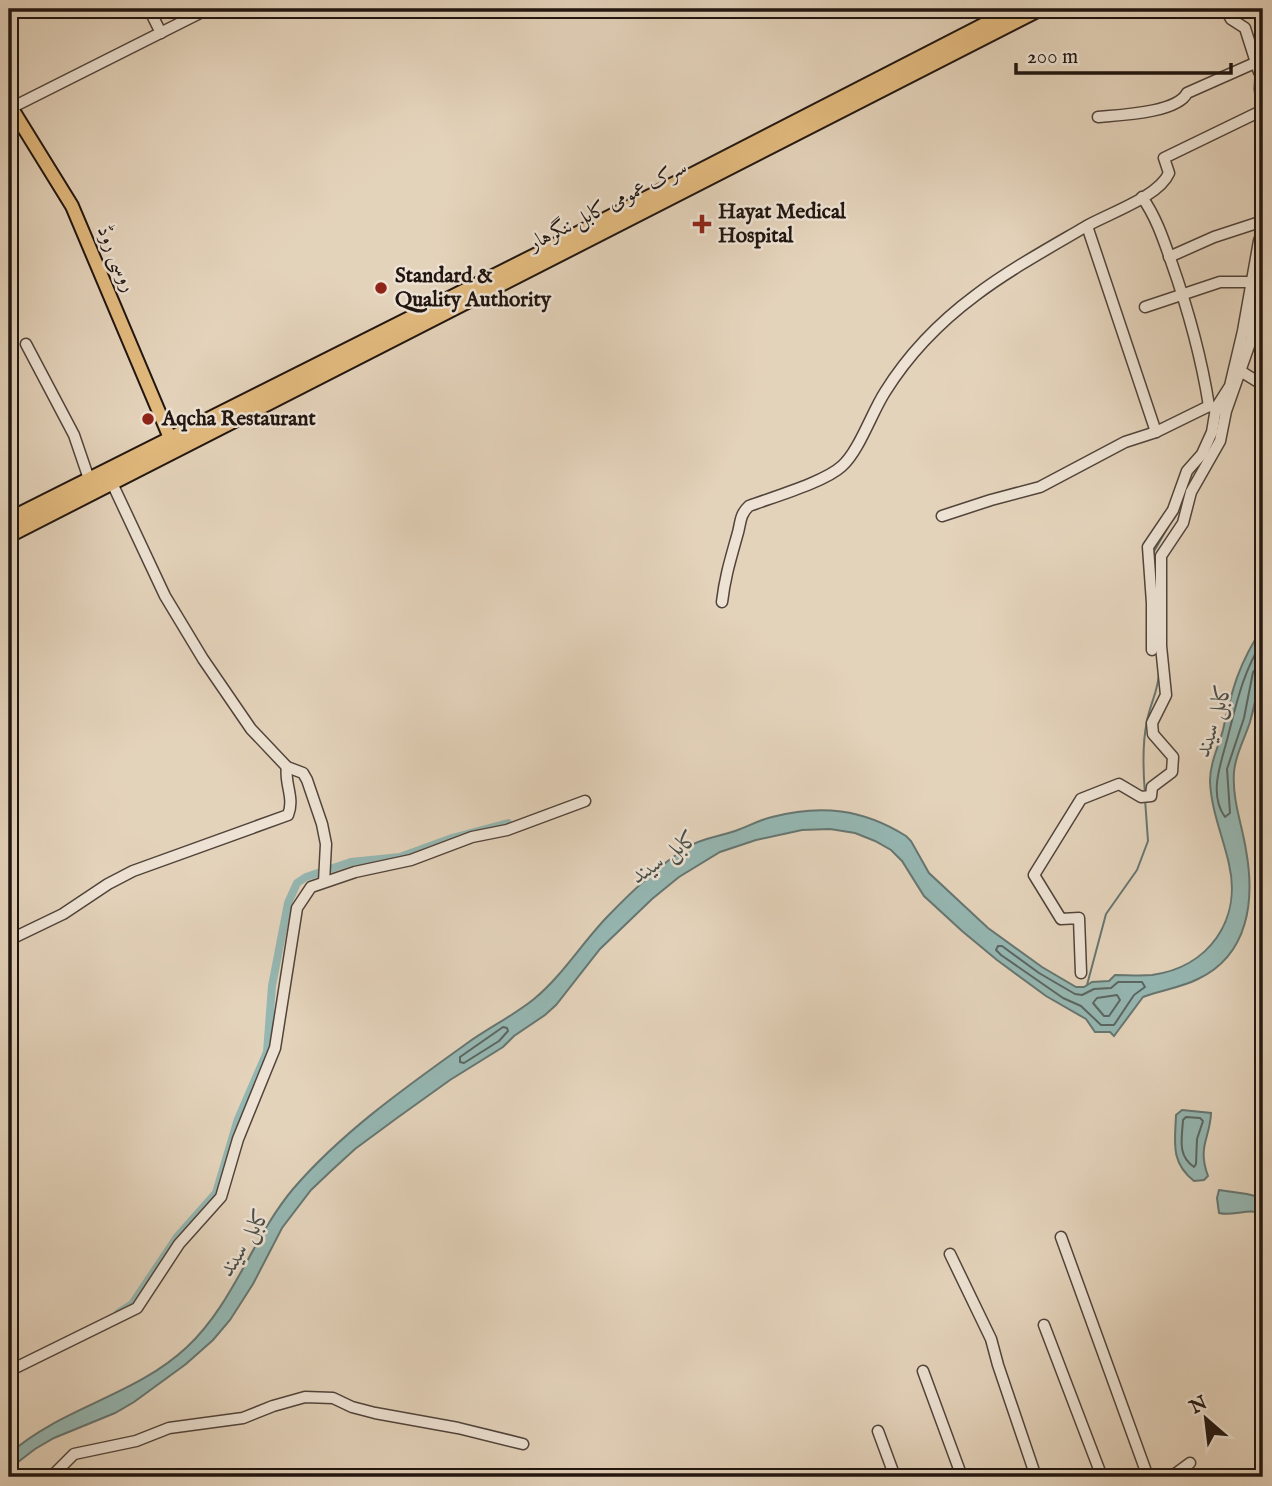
<svg xmlns="http://www.w3.org/2000/svg" width="1272" height="1486" font-family="'IM FELL English',Amiri,serif">
  <style>
    .water { fill: #95b7b2; stroke: #667671; stroke-width: 2 }
    .lines { fill: none; stroke-linecap: round; stroke-linejoin: round }
    .shore { stroke: #5a6661; stroke-width: 2 }
    .stream { stroke: #667671; stroke-width: 2 }
    .canal { stroke: #95b7b2; stroke-width: 8 }
    .minor-casing { stroke: #51443b; stroke-width: 13 }
    .major-casing { stroke: #201510; stroke-width: 16 }
    .highway-casing { stroke: #201510; stroke-width: 18 }
    .minor { stroke: #ede2d3; stroke-width: 10 }
    .major { stroke: #e2ba7e; stroke-width: 12 }
    .highway { stroke: #e2ba7e; stroke-width: 14 }
    .poi-dot { fill: #8f2418; stroke: #ede2d3; stroke-width: 2.5 }
    .labels { text-anchor: middle; dominant-baseline: central; stroke-width: 5; stroke-linejoin: round; paint-order: stroke }
    .street-label { font-size: 21px; fill: #201510; stroke: #ede2d3 }
    .poi-label { font-size: 21px; font-weight: bold; fill: #201510; stroke: #ede2d3; text-anchor: start }
    .water-label { font-size: 23px; font-style: italic; fill: #494e49; stroke: #ede2d3 }
  </style>
  <rect width="100%" height="100%" fill="#e4d3bb"/>
  <filter id="stains"><feTurbulence type="fractalNoise" baseFrequency=".00286" numOctaves="4"/><feColorMatrix values="0 0 0 0 .2 0 0 0 0 .09 0 0 0 0 .02 0 0 0 .5 -.17"/></filter>
  <radialGradient id="worn" r=".72"><stop offset=".6" stop-color="#630" stop-opacity="0"/><stop offset="1" stop-color="#630" stop-opacity=".3"/></radialGradient>
  <g class="water">
    <path d="M1263,627C1263,659 1259,691 1250,722C1245,738 1235,755 1234,772C1232,800 1242,824 1246,850C1255,900 1249,955 1198,979C1180,988 1161,990 1143,997L1114,1036L1110,1032H1095L1086,1019L1046,996L997,960L962,931L924,896L902,861L891,850L875,841L855,833L830,829L802,830L756,840L720,852L679,877L652,899L600,949L556,1005L545,1015L514,1036L503,1047L450,1080L397,1118L355,1149L331,1171L311,1190L282,1228L253,1284L230,1320L213,1340L186,1364L134,1402L115,1413L54,1438L35,1449L9,1469V1454C62,1407 135,1396 187,1347C234,1303 252,1238 293,1189C342,1132 406,1087 466,1044C488,1028 513,1016 534,999C562,976 582,943 607,917C631,892 657,867 686,848C701,838 718,837 735,831C747,827 759,820 772,817C821,804 863,809 906,836L911,841L929,873L988,928L1042,967L1076,987H1084L1092,982L1109,981L1115,975C1127,975 1140,976 1152,975C1209,967 1242,920 1229,864C1223,837 1211,810 1210,781C1210,763 1218,748 1223,730C1232,689 1239,663 1263,627Z"/>
    <path d="M1182,1110L1211,1113C1210,1139 1197,1146 1208,1176L1204,1180L1194,1181C1170,1162 1175,1142 1176,1115Z"/>
    <path d="M1219,1190L1247,1194L1263,1198V1214C1249,1207 1233,1217 1219,1213L1217,1198Z"/>
  </g>
  <g class="lines">
    <g class="shore">
      <path d="M1263,640C1244,671 1238,697 1229,732C1223,759 1207,792 1225,817L1230,813L1227,769L1244,718L1253,672L1257,667L1263,666"/>
      <polygon points="998,946 1002,946 1039,973 1075,994 1082,995 1094,989 1111,988 1118,982 1142,982 1145,987 1134,995 1114,1025 1101,1025 1081,1006 1063,998 1001,955 996,950"/>
      <polygon points="1117,995 1120,1000 1109,1016 1104,1016 1093,1003 1097,998"/>
      <polygon points="503,1027 507,1028 508,1031 499,1041 464,1063 460,1062 460,1057"/>
      <path d="M1186,1117L1200,1118L1203,1121L1197,1139L1196,1164L1194,1167C1177,1155 1182,1139 1183,1120Z"/>
    </g>
    <g class="stream">
      <polyline points="1152,555 1177,511"/>
      <path d="M1145,794C1143,770 1142,744 1147,721C1150,704 1159,689 1159,672"/>
      <polyline points="1087,985 1106,914 1137,870 1148,841 1145,799"/>
    </g>
    <polyline class="canal" points="118,1313 132,1304 177,1237 216,1193 238,1119 267,1052 272,986 288,903 297,883 306,877 351,862 400,857 452,838 508,823"/>
    <defs>
      <g id="minor">
        <polyline points="149,9 161,33"/>
        <polyline points="1225,9 1231,19 1245,28 1259,72"/>
        <polyline points="1261,69 1260,89 1263,113"/>
        <polyline points="9,109 208,9"/>
        <path d="M1098,117C1119,115 1177,113 1187,93L1257,62"/>
        <path d="M1142,197C1156,217 1163,238 1171,261C1188,309 1201,355 1209,406"/>
        <polyline points="1087,226 1156,432"/>
        <polyline points="1169,257 1214,237 1263,221"/>
        <polyline points="1145,307 1220,282 1250,282"/>
        <polyline points="26,344 74,435 89,479"/>
        <polyline points="1242,372 1263,385"/>
        <polyline points="112,483 165,596 203,659 251,729 287,767 303,773 307,780 322,824 326,844 324,882"/>
        <polyline points="942,516 991,500 1040,487 1125,442 1156,432 1209,406 1219,409"/>
        <path d="M722,602C725,577 730,561 737,536C741,524 739,515 749,506C773,497 825,482 842,466C859,451 872,412 885,392C908,355 941,321 976,295C1009,270 1049,248 1085,227C1107,214 1159,197 1169,173L1164,158L1263,110"/>
        <polyline points="1152,650 1152,603 1148,547 1173,510 1187,471 1202,454 1212,432 1216,408 1230,386 1243,331 1259,241 1263,230"/>
        <path d="M9,940L63,914L108,884L133,871L288,815C295,798 284,783 287,767"/>
        <polyline points="1081,973 1079,918 1061,919 1034,875 1081,799 1119,784 1141,797 1151,796 1152,787 1172,772 1173,757 1153,734 1152,723 1166,695 1161,646 1161,556 1183,523 1191,492 1220,441 1226,411 1251,340 1263,255"/>
        <polyline points="1061,1237 1148,1477"/>
        <polyline points="950,1254 991,1339 998,1365 1036,1477"/>
        <polyline points="1044,1325 1102,1477"/>
        <polyline points="9,1371 137,1308 179,1244 221,1197 238,1139 275,1048 297,908 311,887 355,872 411,860 472,837 507,830 585,801"/>
        <polyline points="923,1371 962,1477"/>
        <polyline points="878,1431 895,1477"/>
        <polyline points="51,1477 74,1454 136,1441 169,1428 243,1418 273,1406 305,1397 333,1398 352,1407 375,1413 458,1428 523,1444"/>
        <polyline points="1171,1477 1190,1463"/>
      </g>
      <polyline id="major" points="9,104 72,206 170,438"/>
      <g id="highway">
        <polyline points="9,520 539,254 1016,9"/>
        <polyline points="9,535 1039,9"/>
      </g>
    </defs>
    <use href="#minor" class="minor-casing"/>
    <use href="#major" class="major-casing"/>
    <use href="#highway" class="highway-casing"/>
    <use href="#minor" class="minor"/>
    <use href="#major" class="major"/>
    <use href="#highway" class="highway"/>
  </g>
  <g class="poi-dot">
    <path d="M698.5 213.5h7v7h7v7h-7v7h-7v-7h-7v-7h7z"/>
    <circle cx="381" cy="288" r="7"/>
    <circle cx="148" cy="419" r="7"/>
  </g>
  <g class="labels">
    <g class="street-label">
      <text transform="translate(608 206) rotate(-27)">سرک عمومی کابل ننگرهار</text>
      <text transform="translate(116 259) rotate(67)">روسی روڈ</text>
    </g>
    <g class="poi-label">
      <text x="718" y="212">Hayat Medical<tspan x="718" dy="24">Hospital</tspan></text>
      <text x="395" y="276">Standard &amp;<tspan x="395" dy="24">Quality Authority</tspan></text>
      <text x="162" y="419">Aqcha Restaurant</text>
    </g>
    <g class="water-label">
      <text transform="translate(1214 720) rotate(-72)">کابل سيند</text>
      <text transform="translate(665 857) rotate(-35)">کابل سيند</text>
      <text transform="translate(245 1242) rotate(-58)">کابل سيند</text>
    </g>
  </g>
  <rect width="1272" height="1486" fill="none" stroke="#e4d3bb" stroke-width="35"/>
  <rect x="10" y="10" width="1251" height="1465" fill="none" stroke="#201510" stroke-width="3.5"/>
  <rect x="18" y="18" width="1237" height="1451" fill="none" stroke="#201510" stroke-width="2"/>
  <g transform="translate(1206 1419) rotate(332)" stroke="#ede2d3" stroke-width="5" paint-order="stroke">
  <path d="M0-5L12 26L0 18L-12 26Z" fill="#201510"/>
  <text y="-10" font-size="19" font-weight="bold" text-anchor="middle" fill="#201510">N</text>
  </g>
  <path d="M1016 63v10h215v-10" fill="none" stroke="#201510" stroke-width="3.5"/>
  <text x="1027" y="63" font-size="21" fill="#201510" stroke="#ede2d3" stroke-width="5" paint-order="stroke">200 m</text>
  <rect width="100%" height="100%" filter="url(#stains)"/>
  <rect width="100%" height="100%" fill="url(#worn)"/>
</svg>
